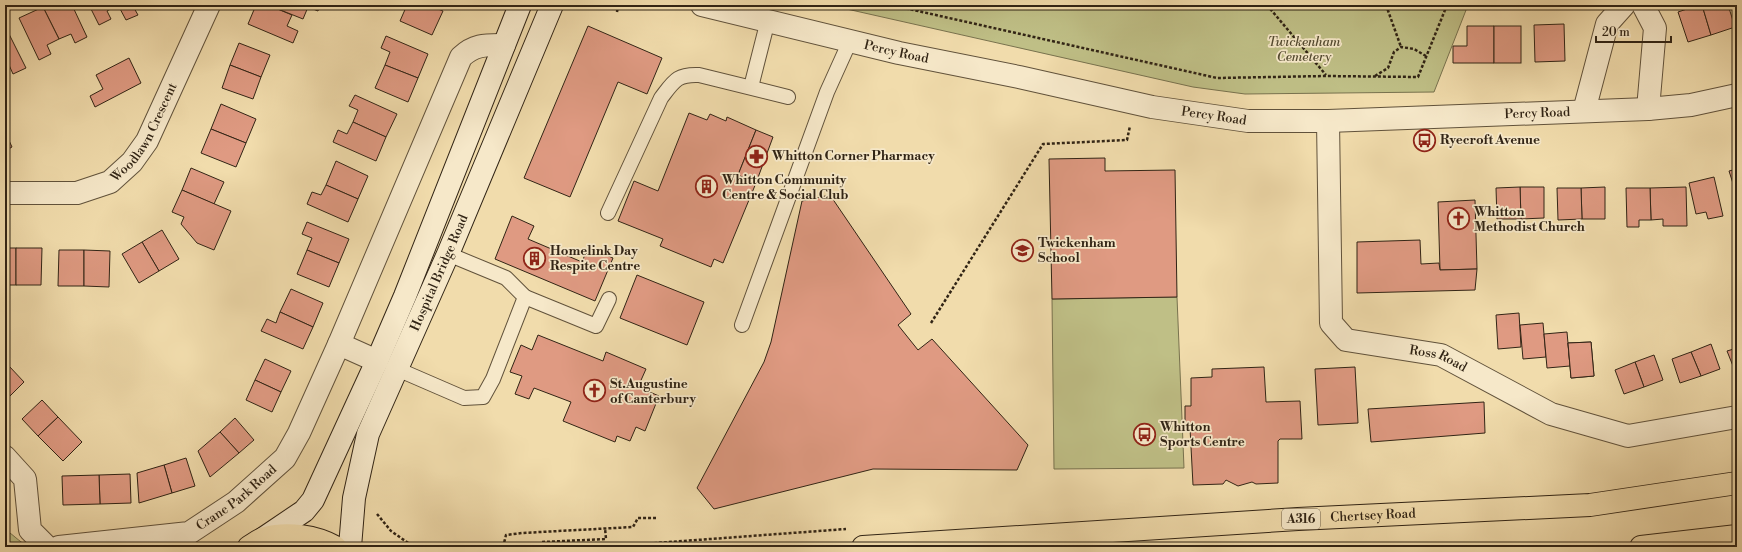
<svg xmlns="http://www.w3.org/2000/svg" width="1742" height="552" font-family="'Libre Bodoni',serif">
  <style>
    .green { fill: #bfbf86; stroke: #78724e }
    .building { fill: #df9a82; stroke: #312415 }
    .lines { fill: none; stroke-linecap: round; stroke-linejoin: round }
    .service-casing { stroke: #61523b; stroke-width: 16 }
    .minor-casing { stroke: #61523b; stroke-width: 24 }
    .tertiary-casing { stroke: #61523b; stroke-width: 24 }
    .secondary-casing { stroke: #312415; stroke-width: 24 }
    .trunk-casing { stroke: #312415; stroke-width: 24 }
    .path { stroke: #312415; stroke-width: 2.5; stroke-dasharray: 3 2; stroke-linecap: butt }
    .service { stroke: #f6e8c9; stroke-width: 14 }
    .minor { stroke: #f6e8c9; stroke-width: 22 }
    .tertiary { stroke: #f6e8c9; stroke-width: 22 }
    .secondary { stroke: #f6e8c9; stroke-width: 22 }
    .trunk { stroke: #f1dcac; stroke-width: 22 }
    .labels { text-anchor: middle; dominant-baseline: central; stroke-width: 3.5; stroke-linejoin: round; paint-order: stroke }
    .shield { fill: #f6e8c9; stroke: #6c5f4b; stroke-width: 1 }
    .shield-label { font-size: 12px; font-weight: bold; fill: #312415 }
    .park-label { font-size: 13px; font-style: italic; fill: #544b31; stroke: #f6e8c9 }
    .street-label { font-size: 13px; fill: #312415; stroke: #f6e8c9 }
    .poi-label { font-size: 13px; font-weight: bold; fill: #312415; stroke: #f6e8c9; text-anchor: start }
  </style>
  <rect width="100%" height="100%" fill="#f1dcac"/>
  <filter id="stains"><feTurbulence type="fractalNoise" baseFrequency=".005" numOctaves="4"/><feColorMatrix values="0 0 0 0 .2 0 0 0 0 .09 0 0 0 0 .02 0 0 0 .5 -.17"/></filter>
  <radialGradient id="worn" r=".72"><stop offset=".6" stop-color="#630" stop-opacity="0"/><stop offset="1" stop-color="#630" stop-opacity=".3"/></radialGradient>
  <g class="green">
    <polygon points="829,5 1468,5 1434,92 1245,94 1193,87"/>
    <polygon points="1177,297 1184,468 1054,469 1052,299"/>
    <path d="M5,530C15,535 21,545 32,547H5Z"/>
  </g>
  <g class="building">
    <polygon points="46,5 72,5 87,37 75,43 71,34 59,39 43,7"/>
    <polygon points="89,5 118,5 107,11 111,19 99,25"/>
    <polygon points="118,5 139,5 134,8 138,15 126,20"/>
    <polygon points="256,5 268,5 292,15 287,26 298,31 293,43 248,24"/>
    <polygon points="268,5 320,5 318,11 308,7 303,19"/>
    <polygon points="407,5 428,5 443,11 432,35 400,21"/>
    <polygon points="1699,5 1702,5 1711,35 1688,42 1678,12"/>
    <polygon points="1702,5 1728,5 1735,27 1711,35"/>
    <polygon points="43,7 59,39 47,45 51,54 39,60 19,18"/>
    <polygon points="1564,24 1565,61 1535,62 1534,25"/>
    <polygon points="5,26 26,68 13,74 9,65 5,67"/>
    <polygon points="588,26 662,58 647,94 618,82 570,197 524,178"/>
    <polygon points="1467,26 1494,26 1494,63 1453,63 1453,46 1467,46"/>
    <rect x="1494" y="26" width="27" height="37"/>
    <polygon points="386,36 428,54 418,78 385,65 390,52 381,48"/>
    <polygon points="239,43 270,55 261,77 230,65"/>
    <polygon points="129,58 141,83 95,107 90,96 103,89 96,75"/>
    <polygon points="230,65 261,77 253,99 222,88"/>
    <polygon points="385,65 418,78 408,102 375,88"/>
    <polygon points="355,95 397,114 386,137 353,122 358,110 349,106"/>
    <polygon points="221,104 256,119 246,143 211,129"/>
    <polygon points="689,113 707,120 710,114 726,121 727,117 756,130 738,175 756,183 723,263 714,259 711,267 660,246 663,239 618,221 634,181 658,191"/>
    <polygon points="353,122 386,137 376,161 333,142 338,130 347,134"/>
    <polygon points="211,129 246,143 236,167 201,153"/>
    <polygon points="756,130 773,137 756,183 738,175"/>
    <polygon points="6,134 12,147 5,151 5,135"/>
    <polygon points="1105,158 1105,171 1175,170 1177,297 1052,299 1049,159"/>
    <polygon points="336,161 368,176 358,199 326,185"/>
    <polygon points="191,168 224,182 214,204 182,190"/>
    <polygon points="1737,169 1737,196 1729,171"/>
    <polygon points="1714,177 1723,216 1708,219 1706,212 1696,214 1689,183"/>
    <polygon points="326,185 358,199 348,222 307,204 312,192 321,195"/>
    <polygon points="1520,187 1544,187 1544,218 1521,219"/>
    <polygon points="1520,187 1521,219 1497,219 1496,188"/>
    <polygon points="1605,187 1605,219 1582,219 1581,188"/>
    <polygon points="1686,187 1687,226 1663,226 1663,219 1651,220 1650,188"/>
    <polygon points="1557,188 1581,188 1582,219 1558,220"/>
    <polygon points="1626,188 1650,188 1651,220 1639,220 1639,227 1627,227"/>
    <polygon points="182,190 231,211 214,250 197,243 181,224 184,217 172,212"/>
    <polygon points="830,195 911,314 898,325 918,350 932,339 1028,445 1017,470 873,469 714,509 697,488 764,362 771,342 802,201"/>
    <polygon points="1475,200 1477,269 1440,270 1438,202"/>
    <polygon points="512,216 534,226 528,239 582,262 588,247 613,258 595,301 495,259"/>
    <polygon points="307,222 349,239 339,263 307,250 312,238 302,234"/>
    <polygon points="162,230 179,259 159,271 142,242"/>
    <polygon points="1420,240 1421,264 1439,263 1440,270 1477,269 1475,290 1357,293 1357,242"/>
    <polygon points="142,242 159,271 139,283 122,254"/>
    <rect x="5" y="248" width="11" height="37"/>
    <polygon points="16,248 42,248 41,285 16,285"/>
    <polygon points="59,250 84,250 84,286 58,286"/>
    <polygon points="84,250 110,251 109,287 84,286"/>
    <polygon points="307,250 339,263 329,287 297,274"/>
    <polygon points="637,275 704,302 687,345 620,318"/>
    <polygon points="291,289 323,303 313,327 280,312"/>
    <polygon points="280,312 313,327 303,349 261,331 267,319 276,323"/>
    <polygon points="1519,313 1521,347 1498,349 1496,315"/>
    <polygon points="1543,323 1546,357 1523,359 1520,325"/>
    <polygon points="1567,332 1570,366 1547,368 1544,334"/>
    <polygon points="538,335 603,361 606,352 646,369 638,387 659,396 645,431 636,427 630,441 617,436 615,442 563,421 571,402 534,388 529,399 515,394 522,376 510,372 521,345 532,350"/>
    <polygon points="1591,342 1594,376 1571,378 1568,343"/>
    <polygon points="1591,342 1594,376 1571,378 1568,343"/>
    <polygon points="1711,344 1720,369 1701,376 1691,352"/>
    <polygon points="1737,348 1737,376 1727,351"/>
    <polygon points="1691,352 1701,376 1680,383 1672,359"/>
    <polygon points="1654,355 1663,380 1644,387 1635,362"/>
    <polygon points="265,359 291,371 281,392 255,380"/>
    <polygon points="1635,362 1644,387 1624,394 1615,370"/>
    <polygon points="9,366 24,382 5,401 5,369"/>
    <polygon points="1264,367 1266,402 1300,401 1302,439 1280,439 1278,441 1278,483 1256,484 1252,482 1238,486 1226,480 1223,484 1193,485 1190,428 1185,428 1185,406 1191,406 1191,378 1212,377 1212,369"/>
    <polygon points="1355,367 1358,423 1318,425 1315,369"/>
    <polygon points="255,380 281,392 272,412 246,400"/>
    <polygon points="42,400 58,417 38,436 22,419"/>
    <polygon points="1484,402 1485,433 1371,442 1368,409"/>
    <polygon points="58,417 82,442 63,461 38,436"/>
    <polygon points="235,418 254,440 239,453 220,432"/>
    <polygon points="220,432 239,453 210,477 198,451"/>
    <polygon points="186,458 195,486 172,493 164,465"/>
    <polygon points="164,465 172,493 139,503 137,473"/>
    <polygon points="130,474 131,503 100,504 99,475"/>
    <polygon points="99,475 100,504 63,505 62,476"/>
  </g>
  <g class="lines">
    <defs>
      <g id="service">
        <polyline points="751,87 768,20"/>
        <path d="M608,213L661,98C674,81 677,74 699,75L788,97"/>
        <polyline points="525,297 596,326 609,299"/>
        <polyline points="742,325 827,92 850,41"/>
        <polyline points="397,369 464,398 483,397 493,379 525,297 506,278 448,254"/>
      </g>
      <g id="minor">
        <polyline points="1643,5 1655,28 1648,109"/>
        <polyline points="1584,111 1607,24 1624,5"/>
        <path id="s1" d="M1328,121L1331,323L1346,340L1441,355L1551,414L1628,436L1737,417"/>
        <path id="s2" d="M5,193H77L110,182L132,162L147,141L209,5"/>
        <polyline points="339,344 377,361"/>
        <polyline points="5,457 25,479 30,530 47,547"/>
        <path id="s3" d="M59,547L189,533L236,502L285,458L299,433L339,344L461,57C475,44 486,45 504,45"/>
      </g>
      <g id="tertiary">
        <path id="s4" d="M702,5L899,53L1019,77L1152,107L1248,121H1328L1648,109L1691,105L1737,95"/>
      </g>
      <g id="secondary">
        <polyline points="264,538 304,511 313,500 377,361 405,296 520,5"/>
        <path id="s5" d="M350,547L354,498L368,434L448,254L552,5"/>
      </g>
      <g id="trunk">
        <path d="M249,547C254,544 260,539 265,538C287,532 316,536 335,547"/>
        <path id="s6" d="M863,547L1298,519L1590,505L1737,483"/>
        <polyline points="1641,547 1737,536"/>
      </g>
    </defs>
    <use href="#service" class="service-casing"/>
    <use href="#minor" class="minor-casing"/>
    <use href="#tertiary" class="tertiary-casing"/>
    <use href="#secondary" class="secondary-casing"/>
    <use href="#trunk" class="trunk-casing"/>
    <g class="path">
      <polyline points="891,5 1217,78 1326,76 1418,77 1447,5"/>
      <polyline points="1267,5 1326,75"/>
      <polyline points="1386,5 1401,47"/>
      <polyline points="917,11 920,5"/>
      <polyline points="617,12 618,5"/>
      <polyline points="1375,76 1388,68 1394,52 1401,47 1414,49 1426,56"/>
      <polyline points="931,323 1043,144 1127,140 1130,126"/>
      <polyline points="377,514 391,531 414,547"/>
      <polyline points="503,547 506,535 522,533 633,527 638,518 656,518"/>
      <polyline points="542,547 542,542 606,539 605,528"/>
      <polyline points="569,547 629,545 846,529"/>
    </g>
    <use href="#service" class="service"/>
    <use href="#minor" class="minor"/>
    <use href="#tertiary" class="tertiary"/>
    <use href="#secondary" class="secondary"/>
    <use href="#trunk" class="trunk"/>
  </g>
  <defs>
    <symbol id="bus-ring" viewBox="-11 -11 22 22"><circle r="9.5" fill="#f6e8c9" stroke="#8f2418" stroke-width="1.5"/><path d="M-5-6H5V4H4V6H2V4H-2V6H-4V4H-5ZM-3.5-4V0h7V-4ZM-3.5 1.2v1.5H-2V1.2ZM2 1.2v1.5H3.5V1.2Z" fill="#8f2418"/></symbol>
    <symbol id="pharmacy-ring" viewBox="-11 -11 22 22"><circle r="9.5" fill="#f6e8c9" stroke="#8f2418" stroke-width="1.5"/><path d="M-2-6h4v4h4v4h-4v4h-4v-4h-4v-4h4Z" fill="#8f2418"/></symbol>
    <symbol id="building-ring" viewBox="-11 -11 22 22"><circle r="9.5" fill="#f6e8c9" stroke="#8f2418" stroke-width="1.5"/><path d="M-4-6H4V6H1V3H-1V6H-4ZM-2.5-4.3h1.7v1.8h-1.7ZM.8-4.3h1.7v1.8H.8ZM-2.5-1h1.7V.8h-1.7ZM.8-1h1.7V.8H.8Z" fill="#8f2418"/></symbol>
    <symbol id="church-ring" viewBox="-11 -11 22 22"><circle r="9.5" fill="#f6e8c9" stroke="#8f2418" stroke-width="1.5"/><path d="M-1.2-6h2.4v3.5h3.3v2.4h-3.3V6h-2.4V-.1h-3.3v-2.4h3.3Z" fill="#8f2418"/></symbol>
    <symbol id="school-ring" viewBox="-11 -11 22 22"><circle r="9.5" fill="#f6e8c9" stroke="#8f2418" stroke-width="1.5"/><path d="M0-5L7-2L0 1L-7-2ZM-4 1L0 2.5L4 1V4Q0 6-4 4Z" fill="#8f2418"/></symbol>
  </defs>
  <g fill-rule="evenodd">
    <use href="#bus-ring" x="1412" y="128" width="25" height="25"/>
    <use href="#pharmacy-ring" x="744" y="144" width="25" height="25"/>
    <use href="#building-ring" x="694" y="174" width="25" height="25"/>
    <use href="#church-ring" x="1446" y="206" width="25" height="25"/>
    <use href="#school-ring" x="1010" y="238" width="25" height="25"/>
    <use href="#building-ring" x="522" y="246" width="25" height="25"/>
    <use href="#church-ring" x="582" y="378" width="25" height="25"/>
    <use href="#bus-ring" x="1132" y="422" width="25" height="25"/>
  </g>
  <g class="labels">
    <rect class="shield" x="1282" y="509" width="38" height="20" rx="3"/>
    <g class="shield-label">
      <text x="1301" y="519">A316</text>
    </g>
    <g class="park-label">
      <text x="1304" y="42">Twickenham<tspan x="1304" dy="15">Cemetery</tspan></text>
    </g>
    <g class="street-label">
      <text stroke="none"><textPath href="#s4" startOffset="200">Percy Road</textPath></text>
      <text stroke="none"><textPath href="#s4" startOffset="848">Percy Road</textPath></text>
      <text stroke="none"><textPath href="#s4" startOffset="524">Percy Road</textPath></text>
      <text stroke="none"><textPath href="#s2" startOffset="168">Woodlawn Crescent</textPath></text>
      <text stroke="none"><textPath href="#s5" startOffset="291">Hospital Bridge Road</textPath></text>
      <text stroke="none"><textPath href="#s1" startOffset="319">Ross Road</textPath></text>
      <text stroke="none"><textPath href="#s3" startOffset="190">Crane Park Road</textPath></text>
      <text stroke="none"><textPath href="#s6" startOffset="511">Chertsey Road</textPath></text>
    </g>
    <g class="poi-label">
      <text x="1440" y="140">Ryecroft Avenue</text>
      <text x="772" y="156">Whitton Corner Pharmacy</text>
      <text x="722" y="180">Whitton Community<tspan x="722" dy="15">Centre &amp; Social Club</tspan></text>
      <text x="1474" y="212">Whitton<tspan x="1474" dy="15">Methodist Church</tspan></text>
      <text x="1038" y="243">Twickenham<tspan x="1038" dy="15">School</tspan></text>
      <text x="550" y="251">Homelink Day<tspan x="550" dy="15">Respite Centre</tspan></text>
      <text x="610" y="384">St.Augustine<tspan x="610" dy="15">of Canterbury</tspan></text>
      <text x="1160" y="427">Whitton<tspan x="1160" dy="15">Sports Centre</tspan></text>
    </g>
  </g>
  <rect width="1742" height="552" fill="none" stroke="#f1dcac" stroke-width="20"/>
  <rect x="6" y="6" width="1730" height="540" fill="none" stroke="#312415" stroke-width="2"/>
  <rect x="10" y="10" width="1722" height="532" fill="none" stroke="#312415"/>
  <path d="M1596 36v6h75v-6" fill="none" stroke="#312415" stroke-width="2"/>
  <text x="1602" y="36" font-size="12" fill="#312415" stroke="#f6e8c9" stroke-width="3" paint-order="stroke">20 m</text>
  <rect width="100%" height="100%" filter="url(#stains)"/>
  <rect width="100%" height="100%" fill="url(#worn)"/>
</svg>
